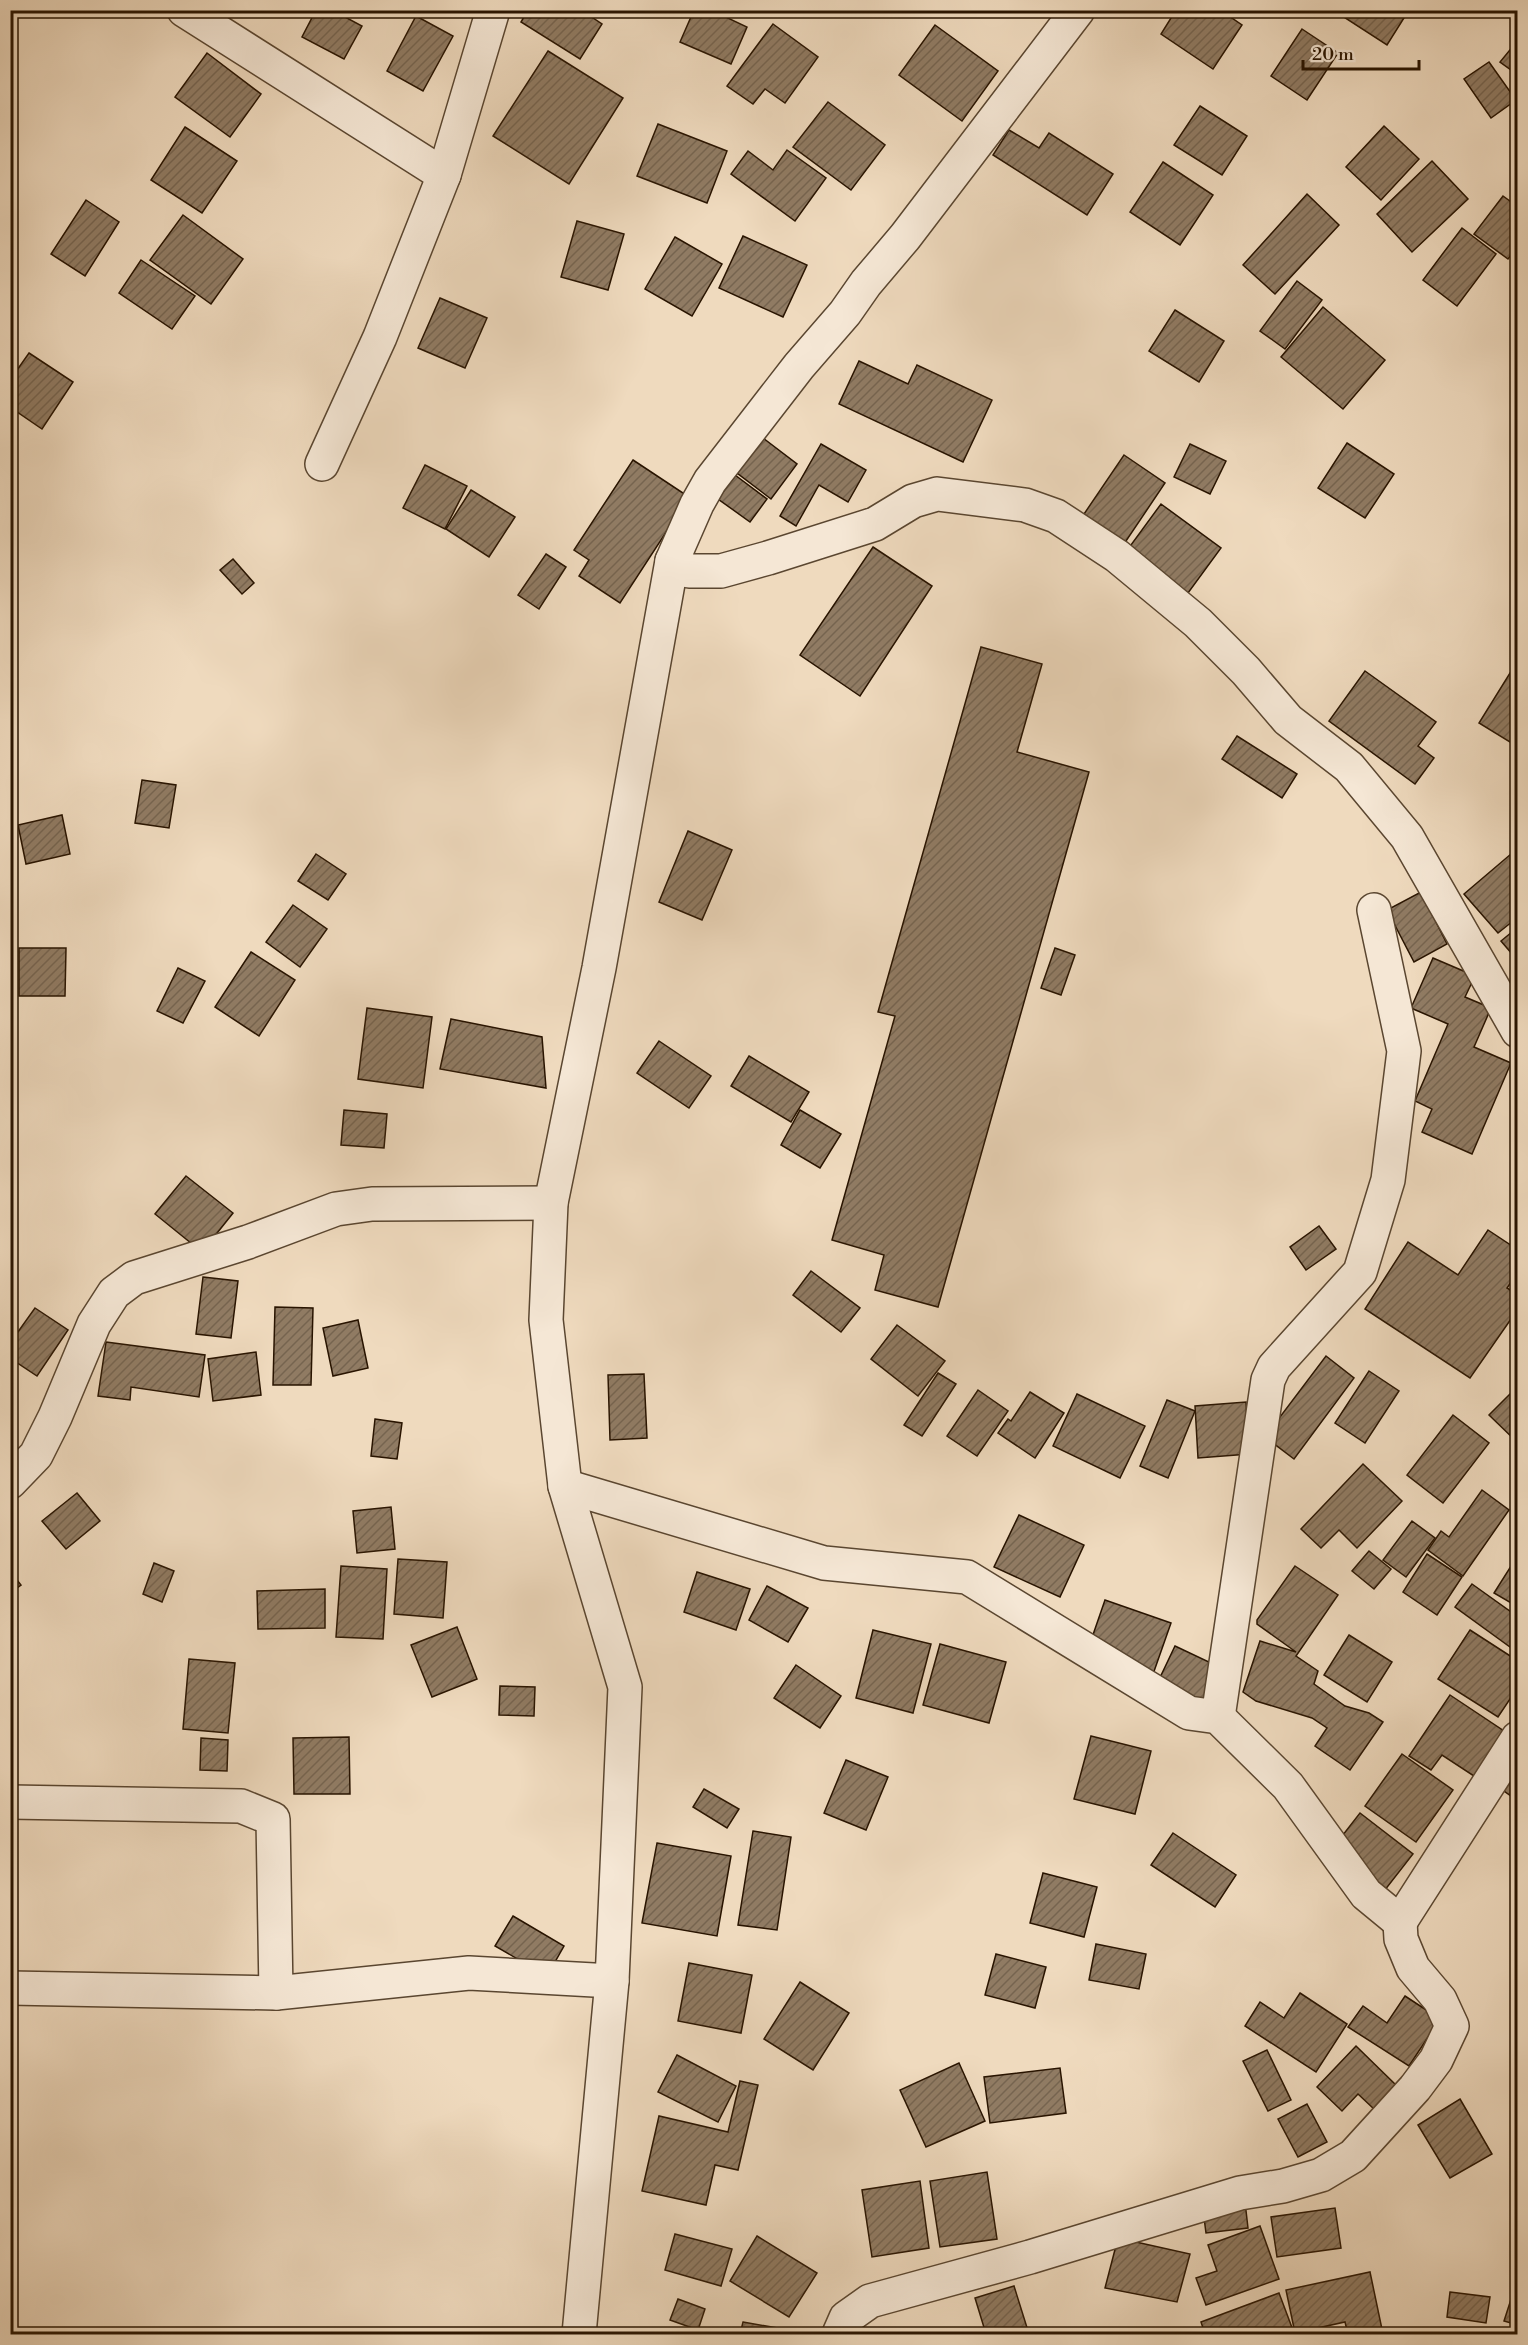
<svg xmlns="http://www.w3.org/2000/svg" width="1528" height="2345" font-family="'Libre Bodoni',serif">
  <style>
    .building { fill: url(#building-hatch); stroke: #291400; stroke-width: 1.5 }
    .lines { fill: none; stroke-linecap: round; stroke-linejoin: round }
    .street-casing { stroke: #5a4630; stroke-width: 36 }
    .street { stroke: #f5e7d5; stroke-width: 33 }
  </style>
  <defs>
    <pattern id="building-hatch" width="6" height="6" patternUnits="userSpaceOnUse" patternTransform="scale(1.5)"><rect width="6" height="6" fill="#907b63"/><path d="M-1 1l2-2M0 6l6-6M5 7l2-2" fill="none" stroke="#76644f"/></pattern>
  </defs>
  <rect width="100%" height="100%" fill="#efdabe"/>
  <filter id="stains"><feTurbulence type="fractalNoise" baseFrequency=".00333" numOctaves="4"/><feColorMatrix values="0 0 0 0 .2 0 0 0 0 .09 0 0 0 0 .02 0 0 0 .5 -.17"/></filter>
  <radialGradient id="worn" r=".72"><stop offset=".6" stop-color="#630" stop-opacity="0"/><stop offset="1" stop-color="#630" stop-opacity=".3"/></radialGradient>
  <g class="building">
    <polygon points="316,10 332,10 362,26 344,59 302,37"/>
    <polygon points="528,10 581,10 602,24 580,59 521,22"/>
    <polygon points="694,10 711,10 747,27 731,64 680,42"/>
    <polygon points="1176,10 1220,10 1242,25 1213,69 1161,34"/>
    <polygon points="1337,10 1409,10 1387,45 1336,12"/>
    <polygon points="416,16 453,36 423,91 387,71"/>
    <polygon points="773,24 818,57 785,103 765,89 753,104 727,86"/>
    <polygon points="935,25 998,71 962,121 899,75"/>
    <polygon points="1302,29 1338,53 1307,100 1271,76"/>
    <polygon points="1518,40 1518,75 1500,62"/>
    <polygon points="548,51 623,98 569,184 493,136"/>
    <polygon points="207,53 261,94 230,137 175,97"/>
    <polygon points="1489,62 1516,100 1491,118 1464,79"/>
    <polygon points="828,102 885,145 851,190 793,147"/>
    <polygon points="1200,106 1247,136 1222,175 1174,145"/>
    <polygon points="658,124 727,151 707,203 637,176"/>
    <polygon points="1384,126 1419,159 1381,200 1346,167"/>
    <polygon points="185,127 237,161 202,213 151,180"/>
    <polygon points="1009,130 1039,148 1049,133 1113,174 1087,215 993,155"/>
    <polygon points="787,150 826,178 795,221 731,174 748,151 773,170"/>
    <polygon points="1432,161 1468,199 1412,252 1377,214"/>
    <polygon points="1163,162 1213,195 1180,245 1130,212"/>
    <polygon points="1307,194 1339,225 1275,294 1243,265"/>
    <polygon points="1503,196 1518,207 1518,246 1508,259 1474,234"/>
    <polygon points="86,200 119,222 85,276 51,254"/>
    <polygon points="183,215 243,259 211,304 150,260"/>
    <polygon points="577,221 624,234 608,290 561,277"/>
    <polygon points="1462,228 1496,254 1457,306 1423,280"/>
    <polygon points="743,236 807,265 783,317 719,288"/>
    <polygon points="675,237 722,264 692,316 645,289"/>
    <polygon points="141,260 195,296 172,329 119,293"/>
    <polygon points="1297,281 1322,300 1285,349 1260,331"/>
    <polygon points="440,298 487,318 465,368 418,348"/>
    <polygon points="1323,307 1385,360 1343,409 1281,357"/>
    <polygon points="1175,310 1224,341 1199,382 1149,351"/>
    <polygon points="29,353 73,382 42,429 10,407 10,380"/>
    <polygon points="859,361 908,384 917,365 992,400 963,462 839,404"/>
    <polygon points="763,438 797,464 771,499 737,473"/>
    <polygon points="1347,443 1394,474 1365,518 1318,488"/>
    <polygon points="821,444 866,470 848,502 819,485 796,526 780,516"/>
    <polygon points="1190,444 1226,461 1210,494 1174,477"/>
    <polygon points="1124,455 1165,483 1124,544 1082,517"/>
    <polygon points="633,460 689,497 620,603 579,576 589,560 574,550"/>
    <polygon points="425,465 467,486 445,529 403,508"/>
    <polygon points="735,475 767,499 750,522 718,499"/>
    <polygon points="471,490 515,517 489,557 446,529"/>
    <polygon points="1161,504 1221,548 1188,593 1128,549"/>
    <polygon points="873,547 932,586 860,696 800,655"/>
    <polygon points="546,554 566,567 539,609 518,595"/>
    <polygon points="233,559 254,583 242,594 220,570"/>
    <polygon points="981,647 1042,664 1017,752 1089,772 938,1307 875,1290 884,1255 832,1240 895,1016 878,1012"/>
    <polygon points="1365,671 1436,722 1418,746 1434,758 1415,784 1329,721"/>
    <polygon points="1510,673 1518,678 1518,747 1479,723"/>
    <polygon points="1237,736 1297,774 1282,798 1222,759"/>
    <polygon points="142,780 176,785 169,828 135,823"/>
    <polygon points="62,815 70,854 26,864 18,825"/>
    <polygon points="688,831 732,850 702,920 659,902"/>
    <polygon points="1518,848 1518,917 1498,933 1464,894"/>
    <polygon points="316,854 346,874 328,900 298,881"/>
    <polygon points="1421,892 1447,944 1414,962 1387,910"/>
    <polygon points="293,905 327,929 300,967 266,942"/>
    <polygon points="1518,927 1518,961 1501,941"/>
    <polygon points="19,948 66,948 65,996 19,996"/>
    <polygon points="1055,948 1075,955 1061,995 1041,988"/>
    <polygon points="251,952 295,980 259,1036 215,1007"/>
    <polygon points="1433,958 1475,976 1465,997 1491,1008 1474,1047 1511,1063 1472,1154 1422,1132 1432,1109 1415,1101 1448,1024 1411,1008"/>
    <polygon points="178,968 205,981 183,1023 157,1011"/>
    <polygon points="367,1008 432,1017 423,1088 358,1079"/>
    <polygon points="451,1019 542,1037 546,1088 440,1069"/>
    <polygon points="659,1041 711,1076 689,1108 637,1073"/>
    <polygon points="749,1056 809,1092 791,1122 731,1086"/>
    <polygon points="344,1110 387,1114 384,1148 341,1145"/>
    <polygon points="800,1110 841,1134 820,1168 781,1145"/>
    <polygon points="186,1176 233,1213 202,1252 155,1214"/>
    <polygon points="1319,1226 1336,1249 1306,1270 1290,1247"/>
    <polygon points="1488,1230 1518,1250 1518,1272 1507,1288 1518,1295 1518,1309 1470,1378 1365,1309 1408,1242 1458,1275"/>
    <polygon points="811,1271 860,1308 841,1332 793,1295"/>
    <polygon points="203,1277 238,1281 231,1338 196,1334"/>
    <polygon points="275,1307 313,1308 311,1385 273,1385"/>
    <polygon points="35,1308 68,1330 37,1376 10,1358 10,1343"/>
    <polygon points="358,1320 368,1368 333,1376 323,1328"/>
    <polygon points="897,1325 945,1361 918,1396 871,1359"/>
    <polygon points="106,1342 205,1355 199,1397 131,1387 130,1400 98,1396"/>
    <polygon points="256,1352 261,1395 213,1401 208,1359"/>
    <polygon points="1326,1356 1354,1378 1294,1459 1265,1437"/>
    <polygon points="1369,1371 1399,1391 1365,1443 1335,1423"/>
    <polygon points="938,1373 956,1384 922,1436 904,1425"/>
    <polygon points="644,1374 647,1438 610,1440 608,1375"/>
    <polygon points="1518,1386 1518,1443 1489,1415"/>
    <polygon points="978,1390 1008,1411 977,1456 947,1436"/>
    <polygon points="1030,1392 1064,1413 1035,1458 998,1433 1008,1419 1011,1421"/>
    <polygon points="1077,1394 1145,1426 1120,1478 1053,1446"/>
    <polygon points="1167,1400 1195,1411 1168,1478 1140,1466"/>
    <polygon points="1246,1402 1249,1454 1198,1458 1195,1406"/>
    <polygon points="1453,1415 1489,1443 1443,1503 1407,1475"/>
    <polygon points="375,1419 402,1423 397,1459 371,1456"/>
    <polygon points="1363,1464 1402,1501 1357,1548 1339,1530 1321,1548 1301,1529"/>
    <polygon points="1482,1490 1509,1510 1463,1576 1428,1550 1441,1531 1449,1537"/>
    <polygon points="77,1493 100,1521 66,1549 42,1521"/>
    <polygon points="391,1507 395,1549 357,1553 353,1511"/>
    <polygon points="1019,1515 1084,1545 1060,1597 994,1567"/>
    <polygon points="1412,1521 1435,1538 1406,1577 1383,1560"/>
    <polygon points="1369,1551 1391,1569 1374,1589 1352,1571"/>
    <polygon points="1427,1554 1462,1577 1437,1615 1403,1592"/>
    <polygon points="1518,1555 1518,1607 1494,1593"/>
    <polygon points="398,1559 447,1562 443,1618 394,1614"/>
    <polygon points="154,1563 174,1571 162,1602 143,1594"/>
    <polygon points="341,1566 387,1569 383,1639 336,1637"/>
    <polygon points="1295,1566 1338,1595 1296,1656 1318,1671 1314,1684 1345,1706 1369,1713 1383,1722 1350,1770 1315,1746 1327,1728 1312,1718 1256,1701 1243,1692 1260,1641 1296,1652 1257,1624 1257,1620"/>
    <polygon points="10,1571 21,1585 10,1593"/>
    <polygon points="697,1572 750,1589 736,1630 684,1612"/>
    <polygon points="1472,1584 1518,1617 1518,1637 1510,1647 1455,1607"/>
    <polygon points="767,1586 808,1608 788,1642 749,1620"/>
    <polygon points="325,1589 325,1628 258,1629 257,1591"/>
    <polygon points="1105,1600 1171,1623 1152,1677 1086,1655"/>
    <polygon points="457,1627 477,1679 432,1697 411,1645"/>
    <polygon points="873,1630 931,1644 913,1713 856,1698"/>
    <polygon points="1470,1630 1518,1661 1518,1687 1498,1717 1438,1679"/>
    <polygon points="1349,1635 1392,1662 1367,1702 1324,1675"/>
    <polygon points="940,1644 1006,1662 989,1723 923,1705"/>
    <polygon points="1175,1646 1228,1671 1209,1712 1156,1686"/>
    <polygon points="189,1659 235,1663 228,1733 183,1729"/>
    <polygon points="796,1665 841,1696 820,1728 774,1698"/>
    <polygon points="500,1686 535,1687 534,1716 499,1715"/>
    <polygon points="1450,1695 1510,1735 1480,1780 1442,1755 1431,1770 1409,1756"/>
    <polygon points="1091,1736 1151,1751 1135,1814 1074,1799"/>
    <polygon points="349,1737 350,1794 294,1794 293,1738"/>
    <polygon points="201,1738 228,1740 227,1771 200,1770"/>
    <polygon points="1402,1754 1453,1790 1416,1842 1365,1806"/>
    <polygon points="846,1760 888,1777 866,1830 824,1813"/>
    <polygon points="1518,1760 1518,1801 1497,1786"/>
    <polygon points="704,1789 739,1809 727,1828 693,1807"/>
    <polygon points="1360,1813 1413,1854 1381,1895 1328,1854"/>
    <polygon points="753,1831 791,1837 777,1930 738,1925"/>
    <polygon points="1173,1833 1236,1875 1215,1907 1151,1865"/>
    <polygon points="657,1843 731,1856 717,1936 642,1923"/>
    <polygon points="1043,1873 1097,1887 1084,1937 1030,1923"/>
    <polygon points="513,1916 564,1946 547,1976 495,1946"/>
    <polygon points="1096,1944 1146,1954 1139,1989 1089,1980"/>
    <polygon points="996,1954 1046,1967 1035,2008 985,1995"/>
    <polygon points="689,1963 752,1975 741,2033 678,2021"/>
    <polygon points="800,1982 849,2013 813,2070 764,2039"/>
    <polygon points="1300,1993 1347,2024 1316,2072 1245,2026 1260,2002 1284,2018"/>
    <polygon points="1405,1996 1440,2019 1409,2066 1348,2027 1363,2006 1387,2023"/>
    <polygon points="1356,2046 1397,2086 1375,2110 1358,2094 1342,2111 1317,2087"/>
    <polygon points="1267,2050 1291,2100 1268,2111 1243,2061"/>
    <polygon points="677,2055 736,2086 718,2122 658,2092"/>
    <polygon points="959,2063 985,2121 926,2147 900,2090"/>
    <polygon points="1060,2068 1066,2113 990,2123 984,2077"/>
    <polygon points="740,2081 758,2085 738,2170 715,2165 706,2205 642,2191 659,2116 728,2132"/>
    <polygon points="1460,2099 1492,2154 1450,2178 1418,2125"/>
    <polygon points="1307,2104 1327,2142 1298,2157 1278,2119"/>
    <polygon points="987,2172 997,2239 940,2247 930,2181"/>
    <polygon points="920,2181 929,2248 872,2257 862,2190"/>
    <polygon points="1245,2202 1248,2228 1206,2233 1203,2210"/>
    <polygon points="1335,2208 1341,2248 1277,2257 1271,2217"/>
    <polygon points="1260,2226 1279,2279 1206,2305 1196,2278 1217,2271 1208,2245"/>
    <polygon points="675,2234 732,2249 721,2286 665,2270"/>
    <polygon points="757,2236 817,2273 789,2317 730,2281"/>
    <polygon points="1118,2238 1190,2254 1177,2302 1105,2288"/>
    <polygon points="1370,2272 1383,2334 1348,2334 1345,2322 1295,2333 1286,2290"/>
    <polygon points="1014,2286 1029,2334 986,2334 975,2298"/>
    <polygon points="1450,2292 1490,2297 1486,2323 1447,2317"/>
    <polygon points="1279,2293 1294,2333 1289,2334 1205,2334 1201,2322"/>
    <polygon points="1513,2293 1518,2294 1518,2325 1504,2321"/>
    <polygon points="678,2299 705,2309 698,2330 670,2320"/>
    <polygon points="743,2322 806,2333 740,2334"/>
  </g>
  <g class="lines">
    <defs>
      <g id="street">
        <polyline points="184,10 444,175"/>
        <polyline points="322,464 380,337 444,175 493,10"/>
        <polyline points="672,561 689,571 721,571 768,558 875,524 913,501 937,494 1025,505 1056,516 1117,556 1198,623 1246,671 1288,720 1349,767 1407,837 1518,1031"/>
        <polyline points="10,1482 36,1455 55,1417 94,1324 114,1293 134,1278 248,1242 336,1209 372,1204 551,1203"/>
        <polyline points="565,1486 824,1563 967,1577 1189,1713 1218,1717 1288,1786 1366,1894 1400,1922 1518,1738"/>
        <polyline points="1218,1717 1268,1380 1274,1367 1360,1272 1388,1180 1404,1051 1374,910"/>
        <polyline points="10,1802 241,1806 273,1819 276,1993"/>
        <polyline points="10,1988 276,1993 469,1973 612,1981"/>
        <polyline points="579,2334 612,1981 625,1687 565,1486 546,1320 551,1203 599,968 672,561 697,504 710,481 799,366 845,313 866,283 905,237 1078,10"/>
        <polyline points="839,2334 846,2318 870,2301 1030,2257 1240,2193 1283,2186 1321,2175 1353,2156 1415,2088 1436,2060 1452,2026 1440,2000 1413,1968 1401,1939 1400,1922"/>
      </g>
    </defs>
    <use href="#street" class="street-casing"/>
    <use href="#street" class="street"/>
  </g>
  <rect width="1528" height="2345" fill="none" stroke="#efdabe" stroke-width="36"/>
  <rect x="12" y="12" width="1504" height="2321" fill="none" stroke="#291400" stroke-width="3"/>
  <rect x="18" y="18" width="1492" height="2309" fill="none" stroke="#291400" stroke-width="1.5"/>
  <path d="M1303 60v9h116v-9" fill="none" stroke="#291400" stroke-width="3"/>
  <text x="1312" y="60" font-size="18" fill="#291400" stroke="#f5e7d5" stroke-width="4.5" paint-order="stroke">20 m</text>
  <rect width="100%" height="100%" filter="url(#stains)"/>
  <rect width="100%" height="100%" fill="url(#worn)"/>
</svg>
